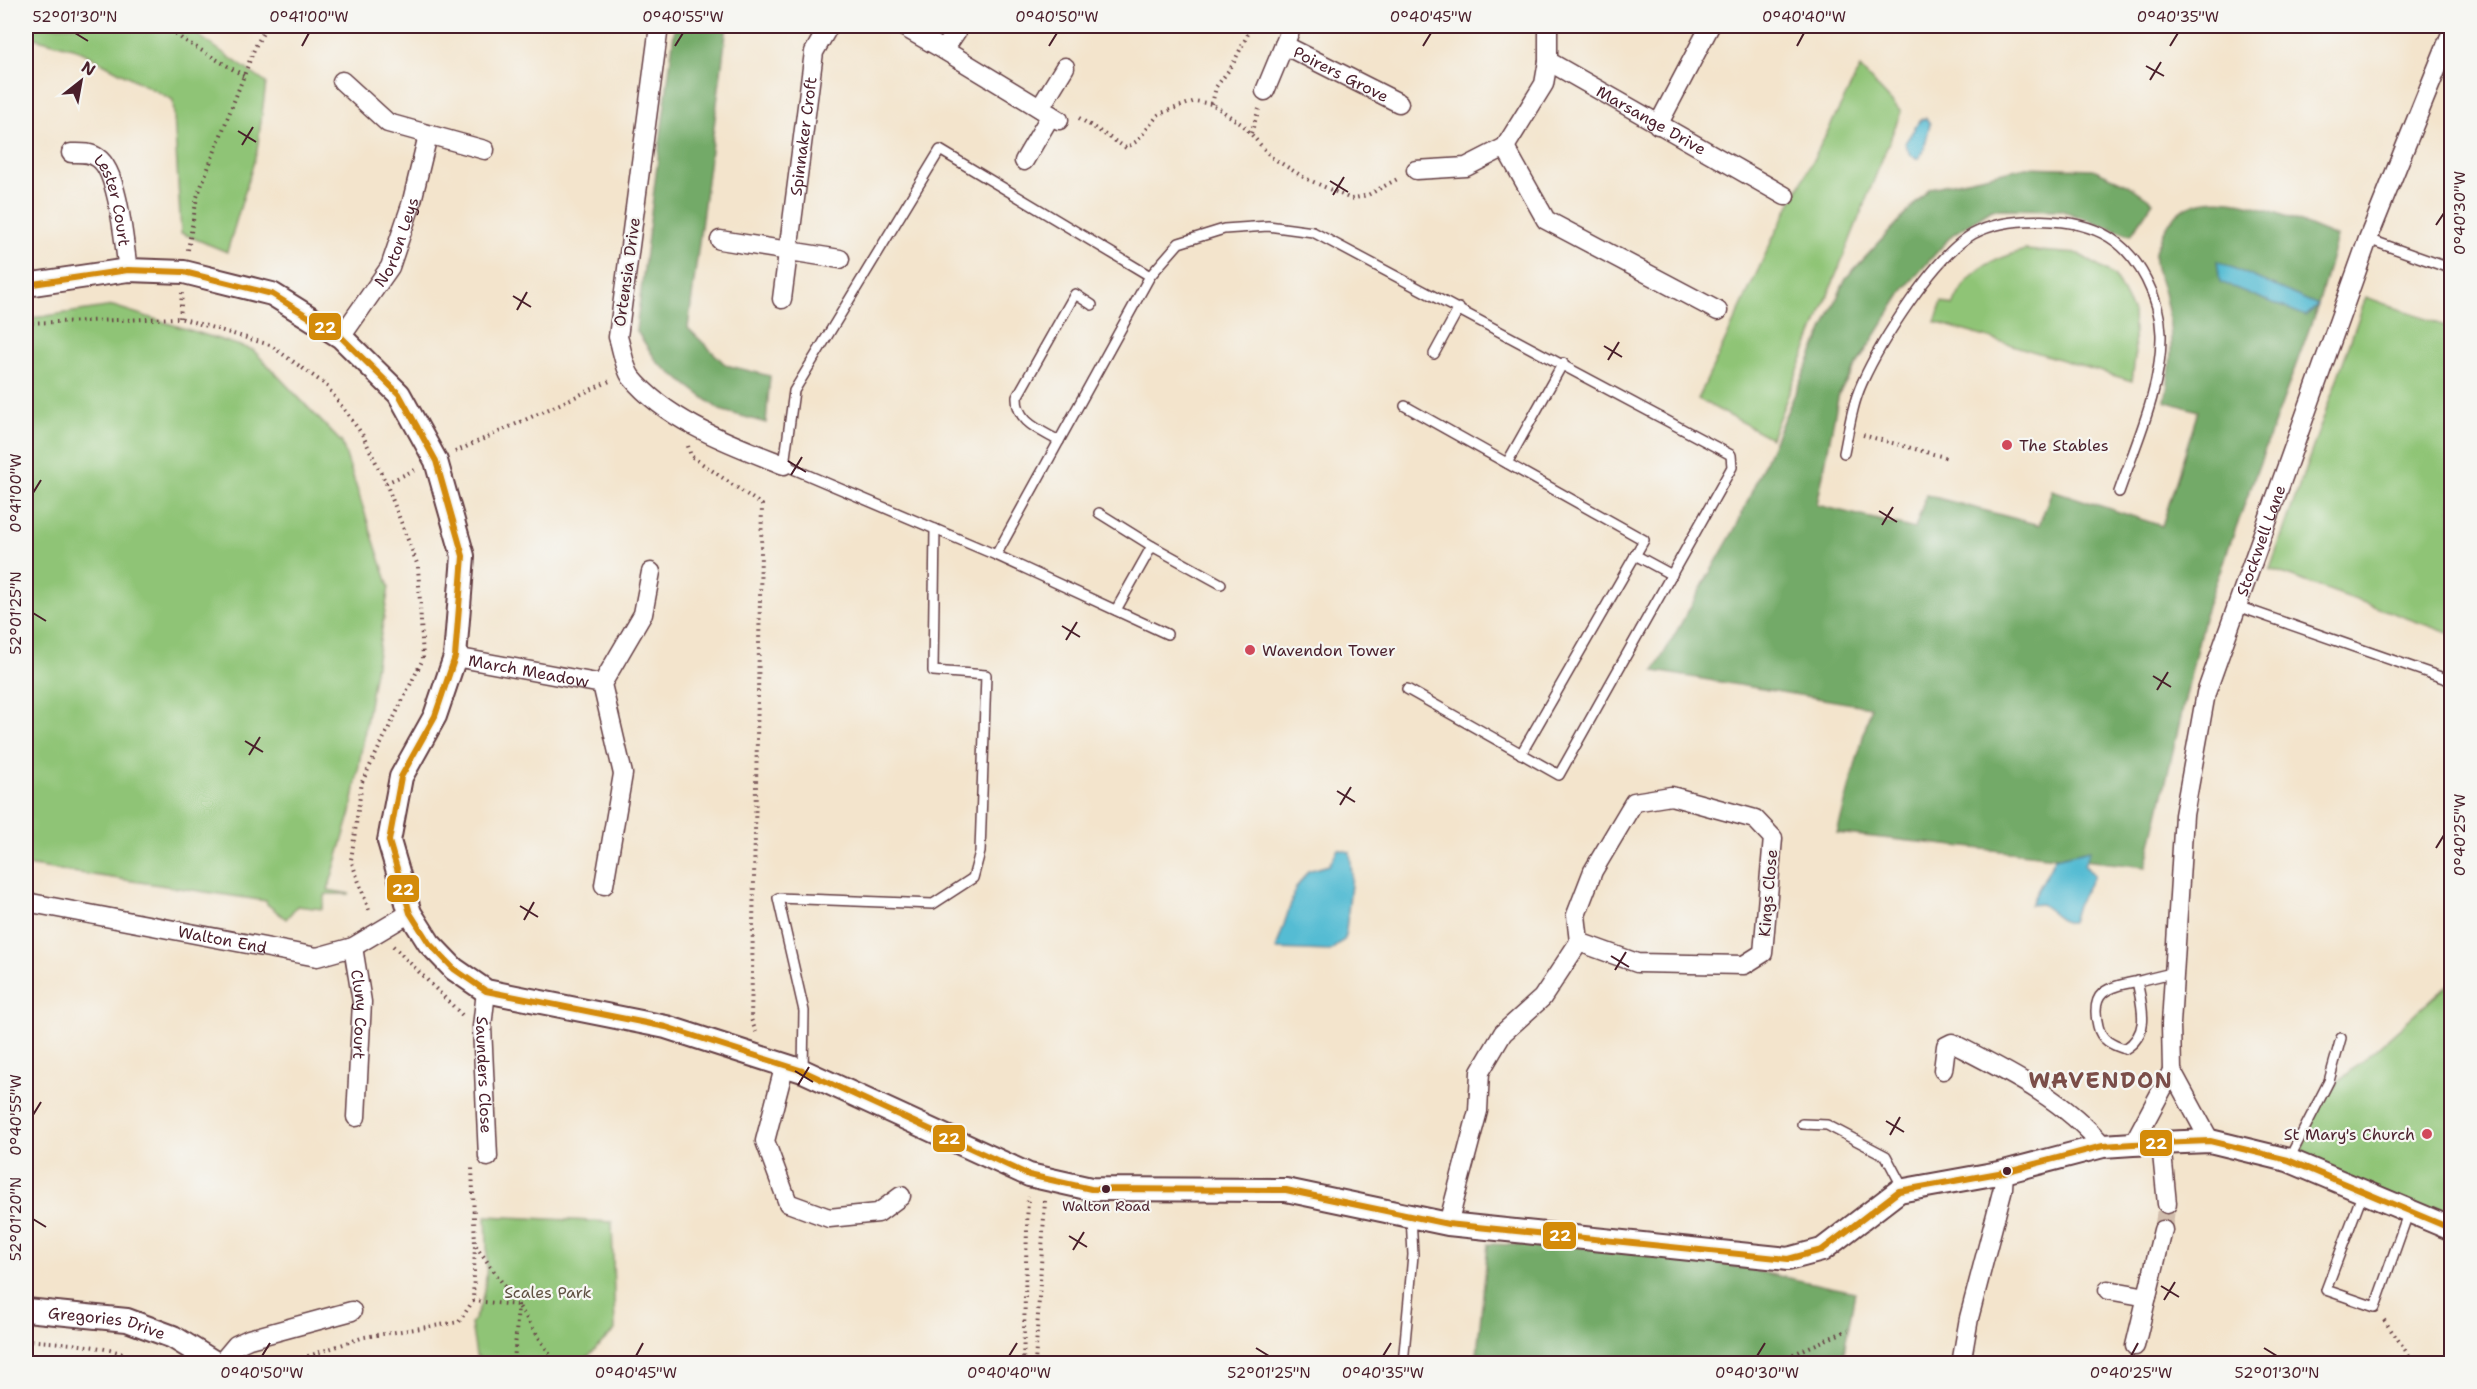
<svg xmlns="http://www.w3.org/2000/svg" width="2477" height="1389" font-family="'Shantell Sans',sans-serif">
  <style>
    .green { fill: #8fc476; stroke: #6c7250; stroke-width: 1.5 }
    .forest { fill: #73aa67; stroke: #5e6449; stroke-width: 1.5 }
    .water { fill: #55bcd3; stroke: #506e7f; stroke-width: 1.5 }
    .lines { fill: none; stroke-linecap: round; stroke-linejoin: round }
    .minor-tunnel { stroke: #d1bdac; stroke-width: 18; stroke-dasharray: 18 9; stroke-linecap: butt }
    .service-casing { stroke: #633d43; stroke-width: 12 }
    .minor-casing { stroke: #633d43; stroke-width: 21 }
    .tertiary-casing { stroke: #633d43; stroke-width: 26 }
    .path { stroke: #633d43; stroke-width: 4; stroke-dasharray: 1.5 4.5; stroke-linecap: butt }
    .service { stroke: #fff; stroke-width: 9 }
    .minor { stroke: #fff; stroke-width: 18 }
    .tertiary { stroke: #fff; stroke-width: 22 }
    .bus-1-casing { stroke: #f6f6f2; stroke-width: 10 }
    .bus-1 { stroke: #d48b09; stroke-width: 6 }
    .ticks { fill: none; stroke: #4a1f2b; stroke-width: 2 }
    .poi-dot { fill: #d1495b; stroke: #f6f6f2; stroke-width: 2 }
    .bus-dot { fill: #4a1f2b; stroke: #f6f6f2; stroke-width: 2 }
    .labels { text-anchor: middle; dominant-baseline: central; stroke-width: 4.5; stroke-linejoin: round; paint-order: stroke }
    .bus-label { font-size: 14px; fill: #4a1f2b; stroke: #f6f6f2 }
    .street-label { font-size: 16px; fill: #4a1f2b; stroke: #f6f6f2 }
    .poi-label { font-size: 16px; fill: #4a1f2b; stroke: #f6f6f2; text-anchor: start }
    .park-label { font-size: 16px; fill: #5f5142; stroke: #f6f6f2 }
    .district-label { font-size: 22px; font-weight: bold; letter-spacing: 1.5px; fill: #7b4e49; stroke: #f6f6f2 }
    .line-badge { stroke: #f6f6f2; stroke-width: 2 }
    .badge-label { font-size: 16px; text-anchor: middle; font-weight: bold; fill: #fff }
    .neatline { fill: none; stroke: #4a1f2b; stroke-width: 2 }
    .ticks-label { font-size: 15px; text-anchor: middle; fill: #4a1f2b }
  </style>
  <rect width="100%" height="100%" fill="#f6f6f2"/>
  <filter id="ink" filterUnits="userSpaceOnUse"><feTurbulence type="fractalNoise" baseFrequency=".0167" numOctaves="2"/><feDisplacementMap in="SourceGraphic" scale="12" xChannelSelector="R" yChannelSelector="G"/><feConvolveMatrix kernelMatrix="1 2 1 2 8 2 1 2 1" color-interpolation-filters="sRGB"/></filter>
  <filter id="wash" filterUnits="userSpaceOnUse"><feTurbulence type="fractalNoise" baseFrequency=".008" numOctaves="4" result="noise"/><feDisplacementMap in="SourceGraphic" scale="24" xChannelSelector="R" yChannelSelector="G"/><feGaussianBlur stdDeviation="1.35" result="paint"/><feColorMatrix in="noise" values="0 0 0 0 0 0 0 0 0 0 0 0 0 0 0 0 0 1.4 0 .05"/><feComposite in="paint" operator="in"/></filter>
  <g filter="url(#wash)">
    <rect width="100%" height="100%" fill="#f3e4cc"/>
    <g class="green">
      <polygon points="26,26 185,26 266,83 257,151 227,252 181,233 173,100 76,49 26,36"/>
      <polygon points="1860,68 1901,112 1771,438 1698,399 1774,236"/>
      <path d="M2025,250L2079,254L2115,277L2133,313L2135,357L2132,381L1935,322L1942,302L1953,306C1968,269 1989,261 2025,250Z"/>
      <polygon points="2366,297 2451,328 2451,634 2270,569"/>
      <polygon points="113,306 253,350 342,443 389,587 351,812 328,890 350,894 326,894 322,909 297,906 286,919 267,904 266,901 26,865 26,319"/>
      <polygon points="2451,982 2451,1224 2298,1162 2316,1102"/>
      <path d="M486,1216L612,1222L615,1330L581,1363H485L476,1355L471,1324C491,1295 487,1250 486,1216Z"/>
    </g>
    <g class="forest">
      <polygon points="675,26 727,26 688,328 726,365 770,376 766,423 720,410 658,363 636,330"/>
      <path d="M2026,167L2093,169L2127,184L2153,202L2131,235L2060,210L1992,209L1953,234L1905,288L1839,393L1817,505L1915,529L1926,495L2039,525L2052,490L2162,526L2198,411L2165,401C2172,363 2174,335 2165,297C2163,285 2156,274 2155,262C2153,249 2160,239 2166,228C2199,169 2291,220 2337,237L2318,305L2206,609L2146,867L1837,833L1871,707L1654,671L1737,525L1846,278L1930,188Z"/>
      <polygon points="1488,1244 1651,1249 1855,1292 1842,1363 1476,1364"/>
    </g>
    <g class="water">
      <polygon points="1926,118 1930,124 1924,149 1918,159 1910,155 1905,143 1920,120"/>
      <polygon points="2217,261 2318,305 2306,316 2220,282"/>
      <polygon points="1338,849 1350,852 1352,875 1345,939 1330,951 1276,949 1296,888 1308,871 1329,865"/>
      <polygon points="2090,850 2084,865 2094,875 2077,905 2072,922 2065,922 2041,904 2030,905 2055,858"/>
    </g>
  </g>
  <g filter="url(#ink)">
    <g class="lines">
      <polyline class="minor-tunnel" points="2163,1230 2167,1204"/>
      <defs>
        <g id="service">
          <polyline points="2368,239 2452,269"/>
          <polyline points="1150,276 940,150 794,391 784,465 996,555 1167,634"/>
          <polyline points="1434,354 1459,308"/>
          <polyline points="1405,406 1644,540 1521,754"/>
          <path d="M1059,441C1040,430 1016,422 1017,397L1075,294L1092,305"/>
          <path d="M1844,453C1849,429 1852,405 1862,383C1880,343 1935,255 1973,234C2008,215 2075,216 2109,237C2140,256 2160,299 2161,334C2162,388 2136,443 2119,492"/>
          <polyline points="1507,463 1563,363"/>
          <polyline points="1099,513 1152,546 1116,610"/>
          <polyline points="1152,546 1221,584"/>
          <polyline points="996,555 1150,276 1179,243 1224,229 1268,226 1313,232 1731,455 1732,467 1559,775 1407,689"/>
          <polyline points="1635,555 1672,575"/>
          <polyline points="2237,606 2452,681"/>
          <path d="M2137,981C2142,1007 2151,1033 2125,1049C2112,1045 2101,1040 2098,1026C2089,989 2110,987 2139,981C2151,978 2163,975 2176,972"/>
          <polyline points="803,1070 804,1011 778,898 933,904 973,878 980,852 986,675 933,671 935,529"/>
          <polyline points="1802,1124 1827,1125 1886,1156 1904,1190"/>
          <polyline points="2289,1159 2329,1081 2341,1038"/>
          <polyline points="2363,1192 2326,1290 2375,1307 2409,1211"/>
          <polyline points="1403,1364 1413,1255 1411,1216"/>
        </g>
        <g id="minor">
          <path d="M659,26L618,337C622,349 624,367 631,377C668,422 731,444 784,465"/>
          <polyline points="902,26 944,50 960,26"/>
          <path id="s1" d="M1548,26V61L1785,196"/>
          <path id="s2" d="M1284,45L1399,103"/>
          <polyline points="944,50 1059,120"/>
          <polyline points="342,81 388,123 485,150"/>
          <polyline points="1265,91 1292,26"/>
          <polyline points="1040,108 1065,67"/>
          <polyline points="1658,125 1710,26"/>
          <polyline points="1505,147 1546,220 1718,311"/>
          <path id="s3" d="M71,153C81,153 90,152 98,158C119,172 124,245 128,270"/>
          <polyline points="1024,161 1051,115"/>
          <polyline points="1416,170 1466,167 1505,147 1544,84 1548,61"/>
          <polyline points="720,240 840,259"/>
          <path id="s4" d="M782,299L814,52L829,26"/>
          <path id="s5" d="M341,337L390,267L411,205L428,135"/>
          <path id="s6" d="M455,657L602,684"/>
          <polyline points="604,885 623,774 602,684 643,614 651,572"/>
          <path id="s7" d="M26,902L317,957L353,947L410,913"/>
          <path id="s8" d="M353,947L362,1002L356,1117"/>
          <path id="s9" d="M486,991L482,1027L488,1157"/>
          <polyline points="785,1064 765,1141 788,1203 829,1218 878,1213 901,1196"/>
          <path d="M1943,1070L1946,1046L1952,1043C2006,1071 2063,1098 2103,1146"/>
          <path id="s10" d="M2210,1141L2172,1071L2171,1024L2184,815L2206,693L2368,239L2452,31"/>
          <polyline points="2161,1143 2167,1204"/>
          <polyline points="2133,1144 2172,1071"/>
          <polyline points="1448,1224 1478,1111 1480,1072 1503,1033 1542,998 1579,942 1576,915 1593,871 1634,802 1671,796 1755,819 1773,838 1763,953 1744,965 1637,963 1579,942"/>
          <polyline points="2108,1290 2147,1297"/>
          <polyline points="2135,1346 2163,1230"/>
          <polyline points="220,1364 236,1345 249,1339 352,1311"/>
          <polyline points="1961,1364 1969,1318 2003,1188 2004,1172"/>
        </g>
        <g id="tertiary">
          <polyline points="26,285 128,270 184,272 272,294 341,337 399,394 436,461 463,556 455,657 435,716 401,777 389,841 410,913 429,943 454,969 486,991 666,1027 803,1071 1029,1175 1091,1189 1286,1190 1448,1224 1788,1259 1822,1250 1899,1191 2004,1172 2103,1146 2133,1144 2210,1141 2288,1160 2452,1229"/>
          <path id="s11" d="M26,1310L127,1320L173,1337L217,1364"/>
        </g>
      </defs>
      <use href="#service" class="service-casing"/>
      <use href="#minor" class="minor-casing"/>
      <use href="#tertiary" class="tertiary-casing"/>
      <g class="path">
        <polyline points="167,26 182,39 246,77"/>
        <polyline points="1212,104 1216,87 1232,66 1252,26"/>
        <polyline points="1079,118 1126,148 1137,141 1159,114 1195,101 1212,104 1244,126 1271,157 1305,178 1351,199 1368,195 1399,178"/>
        <polyline points="1251,133 1259,109"/>
        <polyline points="188,250 197,197 255,47 267,26"/>
        <polyline points="180,318 182,293"/>
        <polyline points="26,323 180,318 270,345 326,385 362,434 386,483 418,566 423,659 362,782 351,860 370,913"/>
        <polyline points="1863,435 1948,458"/>
        <polyline points="688,446 691,456 762,505 751,1019 756,1032"/>
        <polyline points="455,452 612,380"/>
        <polyline points="386,483 415,470"/>
        <polyline points="393,946 464,1017"/>
        <polyline points="476,1246 518,1305 514,1364"/>
        <polyline points="473,1301 518,1305 556,1364"/>
        <polyline points="2384,1320 2415,1364"/>
        <path d="M26,1340C66,1344 111,1344 148,1364"/>
        <polyline points="285,1364 364,1337 459,1322 473,1301 475,1244 472,1167"/>
        <polyline points="1023,1364 1028,1196"/>
        <polyline points="1035,1364 1045,1200"/>
        <polyline points="1771,1364 1848,1330"/>
      </g>
      <use href="#service" class="service"/>
      <use href="#minor" class="minor"/>
      <use href="#tertiary" class="tertiary"/>
      <defs>
        <polyline id="bus-1" points="26,285 128,270 184,272 272,294 341,337 399,394 436,461 463,556 455,657 435,716 401,777 389,841 410,913 429,943 454,969 486,991 666,1027 803,1071 1029,1175 1091,1189 1286,1190 1448,1224 1788,1259 1822,1250 1899,1191 2004,1172 2103,1146 2133,1144 2210,1141 2288,1160 2452,1229"/>
      </defs>
      <use href="#bus-1" class="bus-1-casing"/>
      <use href="#bus-1" class="bus-1"/>
    </g>
  </g>
  <path class="ticks" d="M75,33L88,41M302,46L309,33M675,46L683,33M1049,46L1057,33M1423,46L1431,33M1797,46L1804,33M2170,46L2178,33M2146,66L2164,76M2150,80L2161,62M238,131L256,142M242,145L253,127M1330,181L1348,192M1333,195L1344,177M2436,225L2444,213M513,296L531,307M517,310L527,292M1604,346L1622,357M1608,360L1619,342M788,461L806,472M791,475L802,457M33,493L41,480M1879,511L1897,522M1882,525L1893,507M33,613L46,621M1062,626L1080,637M1066,640L1077,622M2153,676L2171,687M2157,690L2168,672M245,741L263,752M249,755L260,737M1337,791L1355,802M1340,805L1351,787M2436,848L2444,835M520,906L538,917M524,920L534,902M1611,956L1629,967M1615,970L1626,952M795,1071L813,1082M798,1085L809,1067M33,1115L41,1102M1886,1121L1904,1132M1890,1135L1900,1117M33,1219L46,1227M1069,1236L1087,1247M1073,1250L1084,1232M2161,1286L2179,1297M2164,1300L2175,1282M1256,1348L1269,1356M2264,1348L2277,1356M262,1356L270,1343M636,1356L643,1343M1009,1356L1017,1343M1383,1356L1391,1343M1757,1356L1765,1343M2131,1356L2138,1343"/>
  <g class="poi-dot">
    <circle cx="2007" cy="445" r="6"/>
    <circle cx="1250" cy="650" r="6"/>
    <circle cx="2427" cy="1134" r="6"/>
  </g>
  <g class="bus-dot">
    <circle cx="2007" cy="1171" r="5"/>
    <circle cx="1106" cy="1189" r="5"/>
  </g>
  <g class="labels">
    <g class="bus-label">
      <text x="1106" y="1206">Walton Road</text>
    </g>
    <g class="street-label">
      <text stroke="none"><textPath href="#s2" startOffset="64">Poirers Grove</textPath></text>
      <text stroke="none"><textPath href="#s1" startOffset="154">Marsange Drive</textPath></text>
      <text stroke="none"><textPath href="#s4" startOffset="164">Spinnaker Croft</textPath></text>
      <text stroke="none"><textPath href="#s3" startOffset="74">Lester Court</textPath></text>
      <text stroke="none"><textPath href="#s5" startOffset="111">Norton Leys</textPath></text>
      <text transform="translate(627 272) rotate(-82)">Ortensia Drive</text>
      <text stroke="none"><textPath href="#s10" startOffset="622">Stockwell Lane</textPath></text>
      <text stroke="none"><textPath href="#s6" startOffset="75">March Meadow</textPath></text>
      <text transform="translate(1768 893) rotate(-85)">Kings Close</text>
      <text stroke="none"><textPath href="#s7" startOffset="200">Walton End</textPath></text>
      <text stroke="none"><textPath href="#s8" startOffset="68">Cluny Court</textPath></text>
      <text stroke="none"><textPath href="#s9" startOffset="84">Saunders Close</textPath></text>
      <text stroke="none"><textPath href="#s11" startOffset="82">Gregories Drive</textPath></text>
    </g>
    <g class="poi-label">
      <text x="2019" y="445">The Stables</text>
      <text x="1262" y="650">Wavendon Tower</text>
      <text x="2415" y="1134" text-anchor="end">St Mary's Church</text>
    </g>
    <g class="park-label">
      <text x="548" y="1292">Scales Park</text>
    </g>
    <g class="district-label">
      <text x="2101" y="1080">WAVENDON</text>
    </g>
  </g>
  <g class="line-badge">
    <rect x="308" y="312" width="34" height="29" rx="6" fill="#d48b09"/>
    <rect x="386" y="874" width="34" height="29" rx="6" fill="#d48b09"/>
    <rect x="932" y="1124" width="34" height="29" rx="6" fill="#d48b09"/>
    <rect x="2139" y="1129" width="34" height="28" rx="6" fill="#d48b09"/>
    <rect x="1542" y="1221" width="35" height="29" rx="6" fill="#d48b09"/>
  </g>
  <g class="badge-label">
    <text x="325" y="333">22</text>
    <text x="403" y="895">22</text>
    <text x="949" y="1144">22</text>
    <text x="2156" y="1149">22</text>
    <text x="1560" y="1241">22</text>
  </g>
  <rect width="2477" height="1389" fill="none" stroke="#f6f6f2" stroke-width="66"/>
  <g transform="translate(81 81) rotate(31)" stroke="#f6f6f2" stroke-width="4.5" paint-order="stroke">
  <path d="M0-4.5L10 22L0 15L-10 22Z" fill="#4a1f2b"/>
  <text y="-9" font-size="16" font-weight="bold" text-anchor="middle" fill="#4a1f2b">N</text>
  </g>
  <rect x="33" y="33" width="2411" height="1323" class="neatline"/>
  <g class="ticks-label">
    <text x="75" y="22">52°01'30"N</text>
    <text x="309" y="22">0°41'00"W</text>
    <text x="683" y="22">0°40'55"W</text>
    <text x="1057" y="22">0°40'50"W</text>
    <text x="1431" y="22">0°40'45"W</text>
    <text x="1804" y="22">0°40'40"W</text>
    <text x="2178" y="22">0°40'35"W</text>
    <text transform="translate(2460 213) rotate(-90)" y="5">0°40'30"W</text>
    <text transform="translate(16 493) rotate(-90)" y="5">0°41'00"W</text>
    <text transform="translate(16 613) rotate(-90)" y="5">52°01'25"N</text>
    <text transform="translate(2460 835) rotate(-90)" y="5">0°40'25"W</text>
    <text transform="translate(16 1115) rotate(-90)" y="5">0°40'55"W</text>
    <text transform="translate(16 1219) rotate(-90)" y="5">52°01'20"N</text>
    <text x="262" y="1378">0°40'50"W</text>
    <text x="636" y="1378">0°40'45"W</text>
    <text x="1009" y="1378">0°40'40"W</text>
    <text x="1269" y="1378">52°01'25"N</text>
    <text x="1383" y="1378">0°40'35"W</text>
    <text x="1757" y="1378">0°40'30"W</text>
    <text x="2131" y="1378">0°40'25"W</text>
    <text x="2277" y="1378">52°01'30"N</text>
  </g>
</svg>
